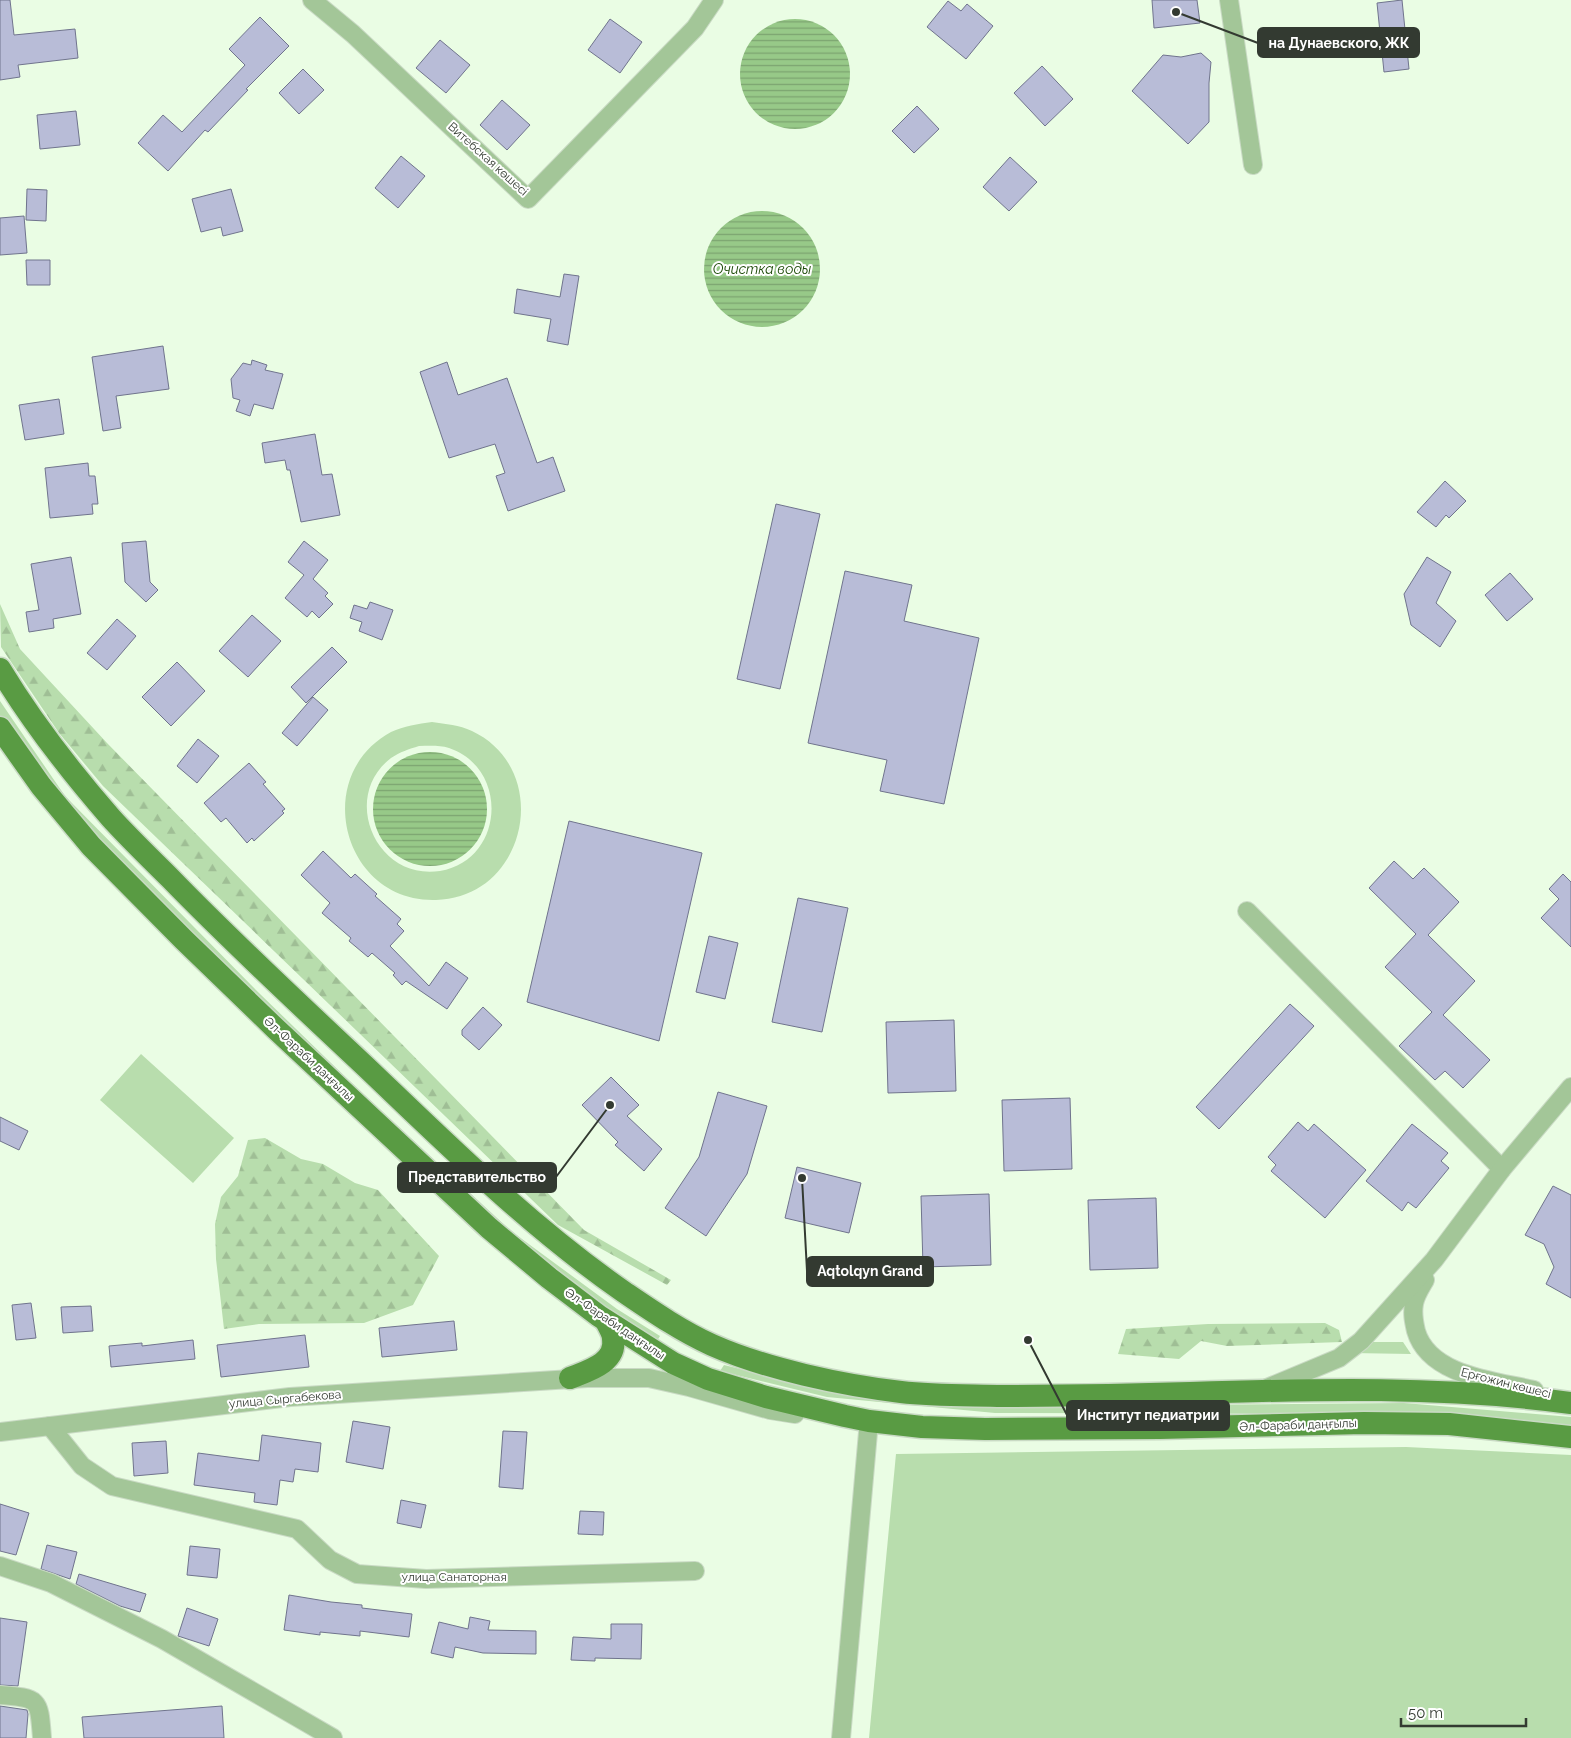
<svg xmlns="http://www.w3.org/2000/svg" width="1571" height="1738" font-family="Raleway,sans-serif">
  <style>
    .grass { fill: #b8ddad; fill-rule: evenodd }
    .forest { fill: url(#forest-firs) }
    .water { fill: url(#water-rules) }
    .building { fill: #b8bcd7; stroke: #70748d }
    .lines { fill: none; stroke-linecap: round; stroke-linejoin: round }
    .minor-casing { stroke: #c9dac4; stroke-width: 20 }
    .major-casing { stroke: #c9dac4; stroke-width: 25 }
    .minor { stroke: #a3c698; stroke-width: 18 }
    .major { stroke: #599b43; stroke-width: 22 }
    .labels { text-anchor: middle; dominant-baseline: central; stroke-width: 4; stroke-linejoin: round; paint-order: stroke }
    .street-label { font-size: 12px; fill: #333a31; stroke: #fff }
    .water-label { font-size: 14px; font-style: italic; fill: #1c4a07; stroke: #fff }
    .leader { fill: none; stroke: #333a31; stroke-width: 2 }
    .callout-dot { fill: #333a31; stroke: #fff; stroke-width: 2 }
    .callout { fill: #333a31; stroke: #333a31; stroke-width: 2 }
    .callout-label { font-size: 14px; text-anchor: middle; font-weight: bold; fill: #fff }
  </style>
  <defs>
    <pattern id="forest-firs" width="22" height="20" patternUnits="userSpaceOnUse" patternTransform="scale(1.25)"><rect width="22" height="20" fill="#b8ddad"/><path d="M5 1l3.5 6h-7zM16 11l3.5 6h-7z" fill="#9fbe95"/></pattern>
    <pattern id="water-rules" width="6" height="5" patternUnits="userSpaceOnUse" patternTransform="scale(1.25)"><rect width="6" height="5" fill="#97c988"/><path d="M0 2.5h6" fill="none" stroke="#7ca470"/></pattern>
  </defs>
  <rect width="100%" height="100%" fill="#eafde4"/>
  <g class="grass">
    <polygon points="0,701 65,796 259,993 367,1098 511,1231 617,1309 660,1336 657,1341 613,1313 506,1236 253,998 60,802 0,716"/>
    <path d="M432,722C446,724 459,725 472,731C554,770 527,898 436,900C343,903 310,776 391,732C404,726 418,724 432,722ZM419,746C429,746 439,745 449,748C510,769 504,860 440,871C376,881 340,797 391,758C400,752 409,749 419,746Z"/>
    <polygon points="141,1054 234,1138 193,1183 100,1100"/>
    <polygon points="1368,1342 1403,1342 1411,1354 1351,1353"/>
    <polygon points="724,1365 830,1391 993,1407 1404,1403 1571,1417 1571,1427 1406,1414 995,1413 827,1397 720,1371"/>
    <polygon points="1406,1447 1571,1455 1571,1738 869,1738 896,1454"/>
  </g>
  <g class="forest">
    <polygon points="0,604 20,649 107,743 584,1230 671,1280 667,1285 558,1225 103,786 59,733 1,647"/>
    <polygon points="265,1138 301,1159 323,1164 355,1183 378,1190 439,1256 413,1305 364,1323 259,1324 224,1329 216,1259 215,1224 221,1197 238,1176 248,1140"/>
    <polygon points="1325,1323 1339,1330 1342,1342 1227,1346 1201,1341 1179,1359 1118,1354 1126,1329 1208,1324"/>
  </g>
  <g class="water">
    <circle cx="795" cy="74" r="55"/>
    <circle cx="762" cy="269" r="58"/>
    <circle cx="430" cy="809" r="57"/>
  </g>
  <g class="building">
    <polygon points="0,0 10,0 14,35 75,29 78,58 18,65 20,77 0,80"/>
    <polygon points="1152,0 1197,0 1200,23 1154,28"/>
    <polygon points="1402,0 1409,69 1384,72 1377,3"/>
    <polygon points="948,1 961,11 967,4 993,26 966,59 927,27"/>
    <polygon points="260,17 289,46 246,89 248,90 208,132 205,130 168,171 138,143 163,115 182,132 245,65 229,49"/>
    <polygon points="610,19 642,42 620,73 588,50"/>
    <polygon points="440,40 470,65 446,93 416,68"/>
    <polygon points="1201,53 1211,62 1209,83 1209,122 1188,144 1132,91 1163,55 1181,57"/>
    <polygon points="1042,66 1073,99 1045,126 1014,93"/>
    <polygon points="303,69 324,90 299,114 279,93"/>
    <polygon points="502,100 530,125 507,150 480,125"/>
    <polygon points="917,106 939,129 914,153 892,131"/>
    <polygon points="76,111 80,145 40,149 37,115"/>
    <polygon points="401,156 425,176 398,208 375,188"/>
    <polygon points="1010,157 1037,182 1009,211 983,187"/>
    <polygon points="27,189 47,190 46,221 26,220"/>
    <polygon points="231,189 243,231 223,236 221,227 201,232 192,199"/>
    <polygon points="24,216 27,253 0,255 0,218"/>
    <polygon points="26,260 50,260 50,285 27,285"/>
    <polygon points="564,274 579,276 568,345 547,341 551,319 514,313 517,289 560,297"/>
    <polygon points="163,346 169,389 116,396 121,428 103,431 92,357"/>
    <polygon points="252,360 267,365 265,370 283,374 273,409 254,404 250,416 236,411 240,400 233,398 231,379 243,363 251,365"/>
    <polygon points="447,362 458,395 507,378 537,463 553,457 565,491 508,511 496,476 505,473 495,444 449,458 420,372"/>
    <polygon points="59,399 64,434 25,440 19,405"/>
    <polygon points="315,434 322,475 332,474 340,515 301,522 290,470 287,470 285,460 265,463 262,443"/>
    <polygon points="88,463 89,476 95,476 98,504 92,504 93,514 50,518 45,468"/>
    <polygon points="1445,481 1466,501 1449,518 1446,515 1436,527 1417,512"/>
    <polygon points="776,504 820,514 780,689 737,679"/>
    <polygon points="146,541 150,582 158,590 146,602 125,582 122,543"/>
    <polygon points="304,541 328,560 313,579 328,593 325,596 333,604 319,618 312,611 307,617 285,598 304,575 288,562"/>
    <polygon points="71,557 81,614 53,619 54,628 29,632 26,612 39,610 31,564"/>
    <polygon points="1427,557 1451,572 1436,603 1456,621 1440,647 1411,625 1404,594"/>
    <polygon points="845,571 912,585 904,621 979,638 944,804 880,791 887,760 808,743"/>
    <polygon points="1510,573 1533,599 1507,621 1485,595"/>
    <polygon points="370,602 393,610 382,640 359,631 362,622 350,618 354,605 367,609"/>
    <polygon points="252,615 281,641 248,677 219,651"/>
    <polygon points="117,619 136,636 107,670 87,653"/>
    <polygon points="332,647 347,662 306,703 291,687"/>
    <polygon points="177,662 205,691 171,726 142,697"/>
    <polygon points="313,697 328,710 297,746 282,733"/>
    <polygon points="198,739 219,756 197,783 177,766"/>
    <polygon points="249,763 266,782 263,784 285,809 282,811 284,813 254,841 252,838 247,843 226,818 221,822 204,803"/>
    <polygon points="569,821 702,853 659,1041 527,1002"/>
    <polygon points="323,851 351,878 355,874 377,894 375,896 401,919 397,924 404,931 390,946 429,986 446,962 468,978 447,1009 406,981 402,985 393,975 395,973 372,953 368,957 349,941 351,938 322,913 330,903 301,875"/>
    <polygon points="1394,861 1413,879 1424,868 1459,902 1428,935 1475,981 1443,1015 1490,1060 1463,1088 1445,1071 1435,1080 1399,1046 1432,1012 1385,967 1416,934 1369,888"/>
    <polygon points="1563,874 1571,882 1571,947 1541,918 1559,899 1549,889"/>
    <polygon points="798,898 848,908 822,1032 772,1022"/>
    <polygon points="709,936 738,943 725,999 696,992"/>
    <polygon points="1290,1004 1314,1026 1219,1129 1196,1107"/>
    <polygon points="483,1007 502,1025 479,1050 462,1035 462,1030"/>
    <polygon points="954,1020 956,1091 888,1093 886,1022"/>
    <polygon points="611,1077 639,1105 627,1116 662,1149 644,1171 615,1145 618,1142 582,1105"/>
    <polygon points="718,1092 767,1106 747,1174 706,1236 665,1208 699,1157"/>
    <polygon points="1070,1098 1072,1169 1004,1171 1002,1100"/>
    <polygon points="0,1117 28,1131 19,1150 0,1141"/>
    <polygon points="1298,1122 1308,1131 1314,1124 1366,1170 1325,1218 1271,1171 1276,1165 1268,1157"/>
    <polygon points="1412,1124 1448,1153 1441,1161 1449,1168 1416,1208 1408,1202 1402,1211 1366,1181"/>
    <polygon points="797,1167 861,1183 849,1233 785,1218"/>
    <polygon points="1553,1186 1571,1195 1571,1298 1546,1284 1554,1267 1544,1244 1525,1235"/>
    <polygon points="989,1194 991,1265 923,1267 921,1196"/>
    <polygon points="1156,1198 1158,1268 1090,1270 1088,1200"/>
    <polygon points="31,1303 36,1338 16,1340 12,1305"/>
    <polygon points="91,1306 93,1331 63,1333 61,1307"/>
    <polygon points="454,1321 457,1350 382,1357 379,1328"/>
    <polygon points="305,1335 309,1367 221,1377 217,1345"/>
    <polygon points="193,1340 195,1359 111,1367 109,1346 142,1343 142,1346"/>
    <polygon points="353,1421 390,1427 383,1469 346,1462"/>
    <polygon points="503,1431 527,1432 523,1489 499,1487"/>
    <polygon points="262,1435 321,1443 318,1472 295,1469 293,1482 280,1480 277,1505 254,1502 255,1493 194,1485 198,1453 259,1461"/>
    <polygon points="166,1441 168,1473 134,1476 132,1443"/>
    <polygon points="401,1500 426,1505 421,1528 397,1523"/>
    <polygon points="0,1504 29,1513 16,1555 0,1551"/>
    <polygon points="580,1511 604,1512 603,1535 578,1534"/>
    <polygon points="47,1545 77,1552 70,1579 41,1569"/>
    <polygon points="190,1546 220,1549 217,1578 187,1575"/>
    <polygon points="79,1574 146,1594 140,1612 120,1606 76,1584"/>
    <polygon points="289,1595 331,1602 362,1605 362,1608 412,1614 409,1637 360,1631 360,1636 320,1632 320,1635 284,1630"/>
    <polygon points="187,1608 218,1619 209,1646 178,1636"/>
    <polygon points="470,1617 490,1621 488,1630 536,1631 536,1654 483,1653 455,1647 453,1658 431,1653 439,1622 468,1629"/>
    <polygon points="0,1618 27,1622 18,1686 0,1685"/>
    <polygon points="611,1624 642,1624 641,1659 595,1658 595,1661 571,1660 573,1637 611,1639"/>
    <polygon points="0,1706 27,1710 28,1714 26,1738 0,1738"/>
    <polygon points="222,1706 224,1738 84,1738 82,1717"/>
  </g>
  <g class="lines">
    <defs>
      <g id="minor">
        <polyline points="312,0 353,34 528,199 695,28 714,0"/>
        <polyline points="1229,0 1253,165"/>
        <polyline points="1247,911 1502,1169"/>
        <path d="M1425,1280C1421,1287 1415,1296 1414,1304C1412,1314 1414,1322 1416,1331C1429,1376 1495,1381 1534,1390"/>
        <polyline points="1267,1388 1339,1358 1361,1341 1434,1260 1502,1169 1571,1087"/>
        <polyline points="50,1426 82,1466 112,1486 297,1529 330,1560 357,1574 426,1579 695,1571"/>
        <polyline points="0,1432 290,1397 587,1378 649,1378 689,1387 770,1410 795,1414"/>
        <polyline points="0,1566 51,1583 162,1639 333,1738"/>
        <path d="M0,1695C40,1698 39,1699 42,1738"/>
        <polyline points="841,1738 869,1421 858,1420"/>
      </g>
      <g id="major">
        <path d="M0,669C32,722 71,772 111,818C130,839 150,858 170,878C233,943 299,1004 365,1066C448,1145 529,1226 624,1292C652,1311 681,1331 712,1345C766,1369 842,1385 901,1392C935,1396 970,1395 1003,1396C1066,1396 1128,1395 1190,1393C1317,1389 1445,1386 1571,1403"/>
        <polyline points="0,728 41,786 91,846 184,940 276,1029 489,1228 549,1278 599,1316 673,1363 708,1379 766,1397 845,1416 869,1421 922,1427 985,1429 1160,1428 1364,1423 1449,1424 1571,1437"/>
        <path d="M570,1378C587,1371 617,1363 613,1339C613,1333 608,1326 606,1321"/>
      </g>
    </defs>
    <use href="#minor" class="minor-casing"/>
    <use href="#major" class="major-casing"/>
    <use href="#minor" class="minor"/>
    <use href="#major" class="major"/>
  </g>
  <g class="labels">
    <g class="street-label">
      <text transform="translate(488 159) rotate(42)">Витебская көшесі</text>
      <text transform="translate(309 1059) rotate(43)">Әл-Фараби даңғылы</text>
      <text transform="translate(615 1324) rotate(34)">Әл-Фараби даңғылы</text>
      <text transform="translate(1506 1383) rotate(14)">Ерғожин көшесі</text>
      <text transform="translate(285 1399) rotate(-5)">улица Сыргабекова</text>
      <text transform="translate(1298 1425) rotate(-2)">Әл-Фараби даңғылы</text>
      <text x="454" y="1577">улица Санаторная</text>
    </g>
    <g class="water-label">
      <text x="762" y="269">Очистка воды</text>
    </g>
  </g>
  <path class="leader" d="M1176 12L1258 43M610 1105L556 1177M802 1178L807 1271M1028 1340L1067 1415"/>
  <g class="callout-dot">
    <circle cx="1176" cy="12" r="5"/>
    <circle cx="610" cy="1105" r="5"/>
    <circle cx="802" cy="1178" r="5"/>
    <circle cx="1028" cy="1340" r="5"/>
  </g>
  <g class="callout">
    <rect x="1258" y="28" width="161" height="29" rx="5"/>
    <rect x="398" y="1163" width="158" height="29" rx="5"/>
    <rect x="807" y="1257" width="126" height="29" rx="5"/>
    <rect x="1067" y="1401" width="162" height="29" rx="5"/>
  </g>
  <g class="callout-label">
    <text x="1339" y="48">на Дунаевского, ЖК</text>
    <text x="477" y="1182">Представительство</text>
    <text x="870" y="1276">Aqtolqyn Grand</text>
    <text x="1148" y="1420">Институт педиатрии</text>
  </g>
  <path d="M1401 1718v8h125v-8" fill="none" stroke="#333a31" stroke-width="2.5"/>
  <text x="1408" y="1718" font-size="15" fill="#333a31" stroke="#ffffff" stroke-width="4" paint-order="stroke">50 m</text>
</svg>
